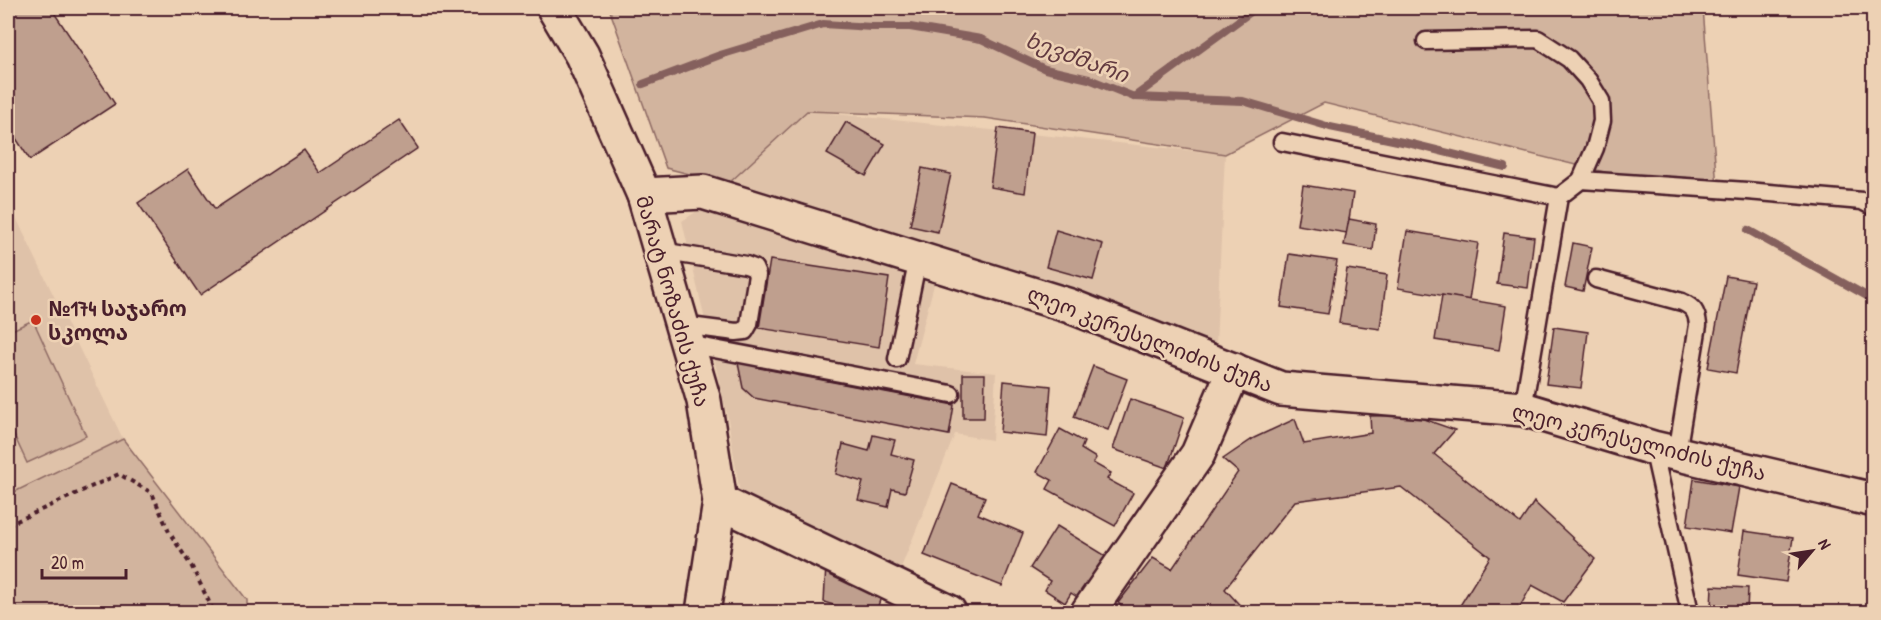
<svg xmlns="http://www.w3.org/2000/svg" width="1881" height="620" font-family="'Patrick Hand','Noto Sans Georgian',sans-serif">
  <style>
    .built { fill: #dfc2a9 }
    .green { fill: #d2b49e; stroke: #8e6a64; stroke-width: 1.5 }
    .lines { fill: none; stroke-linecap: round; stroke-linejoin: round }
    .stream { stroke: #85605d; stroke-width: 8 }
    .building { fill: #bf9f8e; stroke: #4a1f2b; stroke-width: 1.5 }
    .lane-casing { stroke: #4a1f2b; stroke-width: 21 }
    .street-casing { stroke: #4a1f2b; stroke-width: 38 }
    .secondary-casing { stroke: #4a1f2b; stroke-width: 38 }
    .path { stroke: #4a1f2b; stroke-width: 4; stroke-dasharray: 4.5 4.5; stroke-linecap: butt }
    .lane { stroke: #edd1b4; stroke-width: 16 }
    .street { stroke: #edd1b4; stroke-width: 33 }
    .secondary { stroke: #edd1b4; stroke-width: 33 }
    .poi-dot { fill: #c8321e; stroke: #edd1b4; stroke-width: 2 }
    .labels { text-anchor: middle; dominant-baseline: central; stroke-width: 5; stroke-linejoin: round; paint-order: stroke }
    .street-label { font-size: 21px; fill: #4a1f2b; stroke: #edd1b4 }
    .poi-label { font-size: 21px; font-weight: bold; fill: #4a1f2b; stroke: #edd1b4; text-anchor: start }
    .water-label { font-size: 22px; font-style: italic; fill: #623a40; stroke: #edd1b4 }
  </style>
  <rect width="100%" height="100%" fill="#edd1b4"/>
  <filter id="ink" filterUnits="userSpaceOnUse"><feTurbulence type="fractalNoise" baseFrequency=".0167" numOctaves="2"/><feDisplacementMap in="SourceGraphic" scale="12" xChannelSelector="R" yChannelSelector="G"/><feConvolveMatrix kernelMatrix="1 2 1 2 8 2 1 2 1" color-interpolation-filters="sRGB"/></filter>
  <g filter="url(#ink)">
    <g class="built">
      <polygon points="807,111 1225,154 1216,345 1144,316 728,184"/>
      <polygon points="8,201 123,439 8,495"/>
      <polygon points="702,208 936,277 913,364 996,373 992,440 955,434 898,575 741,500 728,419 682,221"/>
    </g>
    <g class="green">
      <polygon points="609,8 1703,8 1718,200 1324,103 1225,154 985,118 807,111 728,184 666,168"/>
      <polygon points="33,320 86,436 27,463 8,422 8,332"/>
      <polygon points="123,439 247,600 247,612 8,612 8,495"/>
    </g>
    <g class="lines">
      <g class="stream">
        <polyline points="643,84 720,55 823,24 872,27 910,27 981,39 1045,69 1089,79 1134,97 1243,101 1330,127 1412,144 1505,167"/>
        <polyline points="1134,97 1256,8"/>
        <polyline points="1748,230 1874,300"/>
      </g>
    </g>
    <g class="building">
      <polygon points="8,8 51,8 115,104 30,160 8,126"/>
      <polygon points="399,120 418,148 200,295 138,203 188,169 215,209 304,150 320,173"/>
      <polygon points="846,122 885,144 866,176 827,154"/>
      <polygon points="998,128 1032,133 1025,193 990,187"/>
      <polygon points="922,168 951,174 938,232 910,226"/>
      <polygon points="1303,185 1353,193 1347,233 1297,225"/>
      <polygon points="1349,219 1376,224 1373,250 1344,245"/>
      <polygon points="1056,230 1103,244 1093,280 1046,267"/>
      <polygon points="1407,231 1478,243 1469,300 1398,288"/>
      <polygon points="1504,233 1534,237 1528,288 1497,284"/>
      <polygon points="1573,243 1592,247 1583,291 1565,287"/>
      <polygon points="1289,254 1337,261 1328,314 1281,307"/>
      <polygon points="770,260 889,278 879,347 759,328"/>
      <polygon points="1347,269 1387,275 1380,329 1339,323"/>
      <polygon points="1726,276 1753,281 1736,373 1708,368"/>
      <polygon points="1442,295 1506,306 1499,350 1435,340"/>
      <polygon points="1554,327 1588,332 1581,388 1546,384"/>
      <polygon points="737,358 761,363 759,368 954,405 949,435 754,398 743,388"/>
      <polygon points="1093,366 1127,379 1108,430 1074,417"/>
      <polygon points="963,374 985,374 984,418 963,418"/>
      <polygon points="1004,381 1051,386 1047,437 1000,432"/>
      <polygon points="1130,399 1184,418 1167,468 1113,449"/>
      <polygon points="1412,415 1455,430 1434,454 1520,523 1534,502 1595,559 1563,602 1532,585 1517,612 1456,612 1490,557 1401,487 1295,501 1225,589 1246,612 1129,612 1118,603 1153,558 1172,569 1238,472 1223,459 1254,438 1295,419 1304,444 1371,433 1370,416"/>
      <polygon points="1060,429 1084,442 1081,449 1096,458 1093,463 1111,473 1107,479 1133,493 1115,526 1047,489 1052,480 1037,472"/>
      <polygon points="873,435 895,440 891,454 914,460 905,492 892,489 888,507 858,500 863,482 836,474 843,444 869,451"/>
      <polygon points="1694,479 1739,487 1731,533 1687,526"/>
      <polygon points="952,484 985,497 978,514 1023,533 1002,586 924,555"/>
      <polygon points="1057,526 1106,556 1080,599 1071,593 1065,603 1045,590 1050,581 1030,568"/>
      <polygon points="1744,531 1793,538 1786,582 1738,575"/>
      <polygon points="826,565 882,594 876,612 840,612 842,608 824,602"/>
      <polygon points="1712,586 1748,588 1747,612 1711,609"/>
      <polygon points="473,605 492,612 470,612"/>
    </g>
    <g class="lines">
      <defs>
        <g id="lane">
          <polyline points="1426,41 1538,39 1569,59 1588,80 1601,101 1602,121 1595,148 1581,180"/>
          <polyline points="1282,142 1559,197"/>
          <polyline points="661,251 746,265 754,268 757,275 749,324 745,331 736,332 682,325"/>
          <path d="M1596,279L1682,302C1693,307 1697,312 1698,325L1677,453"/>
          <polyline points="688,344 951,394"/>
          <polyline points="897,359 918,259"/>
          <polyline points="1523,409 1559,197 1581,180 1747,191 1862,201 1874,207"/>
          <polyline points="1653,448 1690,612"/>
        </g>
        <g id="street">
          <polyline points="644,195 703,192 1070,306 1281,389 1523,409 1653,448 1874,500"/>
          <polyline points="720,502 949,612"/>
          <polyline points="1088,612 1198,454 1234,370"/>
        </g>
        <polyline id="secondary" points="554,8 582,55 644,195 704,401 720,502 703,612"/>
      </defs>
      <use href="#lane" class="lane-casing"/>
      <use href="#street" class="street-casing"/>
      <use href="#secondary" class="secondary-casing"/>
      <polyline class="path" points="8,525 119,474 152,493 169,532 192,567 214,612"/>
      <use href="#lane" class="lane"/>
      <use href="#street" class="street"/>
      <use href="#secondary" class="secondary"/>
    </g>
  </g>
  <circle class="poi-dot" cx="36" cy="320" r="6"/>
  <g class="labels">
    <g class="street-label">
      <text transform="translate(673 301) rotate(74)">მარატ ნოზაძის ქუჩა</text>
      <text transform="translate(1150 339) rotate(21)">ლეო კერესელიძის ქუჩა</text>
      <text transform="translate(1639 442) rotate(14)">ლეო კერესელიძის ქუჩა</text>
    </g>
    <g class="poi-label">
      <text x="48" y="308">№174 საჯარო<tspan x="48" dy="24">სკოლა</tspan></text>
    </g>
    <g class="water-label">
      <text transform="translate(1077 57) rotate(20)">ხევძმარი</text>
    </g>
  </g>
  <rect width="1881" height="620" fill="none" stroke="#edd1b4" stroke-width="30"/>
  <rect x="15" y="15" width="1851" height="590" fill="none" stroke="#4a1f2b" stroke-width="2" filter="url(#ink)"/>
  <g transform="translate(1812 551) rotate(61)" stroke="#edd1b4" stroke-width="4.5" paint-order="stroke">
  <path d="M0-4.5L10 22L0 15L-10 22Z" fill="#4a1f2b"/>
  <text y="-9" font-size="16" font-weight="bold" text-anchor="middle" fill="#4a1f2b">N</text>
  </g>
  <path d="M42 569v9h84v-9" fill="none" stroke="#4a1f2b" stroke-width="3"/>
  <text x="51" y="569" font-size="18" fill="#4a1f2b" stroke="#edd1b4" stroke-width="4.5" paint-order="stroke">20 m</text>
</svg>
